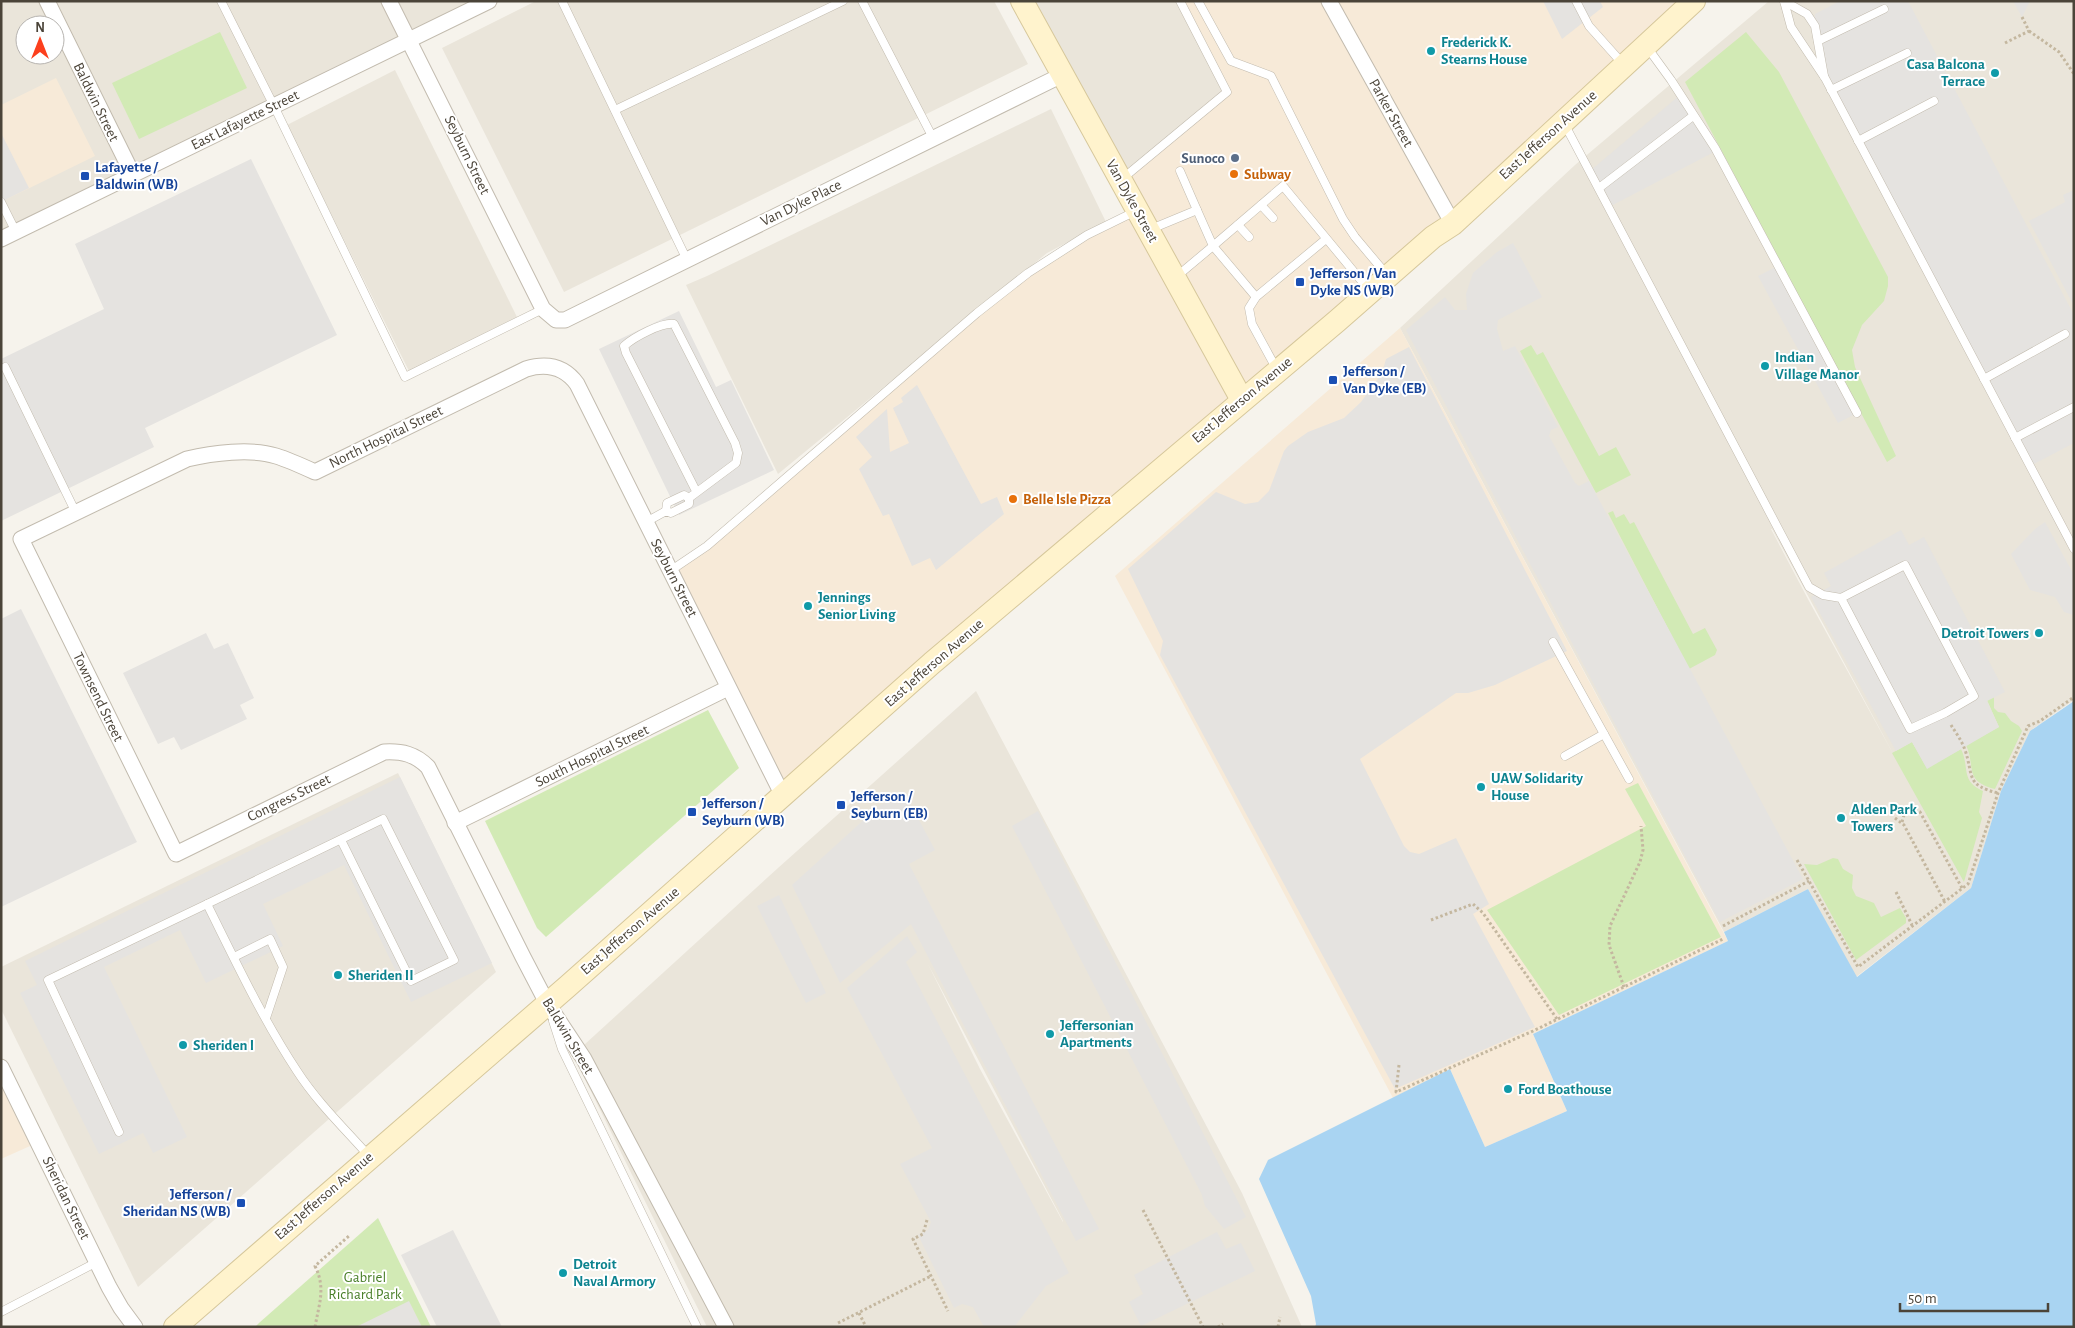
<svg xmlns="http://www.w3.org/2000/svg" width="2075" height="1328" font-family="'Alegreya Sans',sans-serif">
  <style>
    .residential { fill: #eae5da; fill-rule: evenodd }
    .commercial { fill: #f7ead8 }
    .green { fill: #d2eab5 }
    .parking { fill: #e5e3e0 }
    .water { fill: #a9d4f2 }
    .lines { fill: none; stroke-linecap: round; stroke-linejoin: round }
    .service-casing { stroke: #c2bbae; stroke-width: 9 }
    .minor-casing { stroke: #c2bbae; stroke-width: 17 }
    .secondary-casing { stroke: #d6c79b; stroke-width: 24 }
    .path { stroke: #c4b79f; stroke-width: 3; stroke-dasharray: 2.5 2.5; stroke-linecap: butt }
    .service { stroke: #fff; stroke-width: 8 }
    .minor { stroke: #fff; stroke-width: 15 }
    .secondary { stroke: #fff3cd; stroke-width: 22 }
    .culture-dot { fill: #0f9aa8; stroke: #fff; stroke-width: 2 }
    .service-dot { fill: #5c6f8a; stroke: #fff; stroke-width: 2 }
    .food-dot { fill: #e8710a; stroke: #fff; stroke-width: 2 }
    .transit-dot { fill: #1a4fb4; stroke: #fff; stroke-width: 2 }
    .labels { text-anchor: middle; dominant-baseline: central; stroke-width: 4; stroke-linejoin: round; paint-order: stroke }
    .culture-label { font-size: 15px; font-weight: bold; fill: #0d838f; stroke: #fff; text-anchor: start }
    .street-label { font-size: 15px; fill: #4b4439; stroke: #fff }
    .service-label { font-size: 15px; font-weight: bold; fill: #4e5e75; stroke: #fff; text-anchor: end }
    .transit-label { font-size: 15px; font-weight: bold; fill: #164399; stroke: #fff; text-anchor: start }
    .food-label { font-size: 15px; font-weight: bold; fill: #c56008; stroke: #fff; text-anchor: start }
    .park-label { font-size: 15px; fill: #4a7f2a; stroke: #fff }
  </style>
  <rect width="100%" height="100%" fill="#f6f3ec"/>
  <g class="residential">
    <path d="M1,1H489L1,240ZM25,25H55V55H25Z"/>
    <polygon points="536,1 994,1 1028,64 564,292 442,48"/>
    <polygon points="1022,1 1180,1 1227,92 1120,180"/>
    <path d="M1769,1H2074V700L2030,731L2001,791L1971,888L1856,977L1808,889L1724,932L1400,328L1575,165ZM1771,529H1772L1896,759L1809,601Z"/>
    <polygon points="395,70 517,317 409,371 287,125"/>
    <polygon points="1051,109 1106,222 1047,253 778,474 686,285 707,276"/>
    <path d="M976,691L1242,1193L1302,1327H707L573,1055L778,868ZM928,964L1063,1221V1222L980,1069Z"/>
    <polygon points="398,773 496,972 138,1287 1,1009 1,967"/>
  </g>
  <g class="commercial">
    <polygon points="1180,1 1694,1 783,796 670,571 707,546 1028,273 1137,211 1120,180 1227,92"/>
    <polygon points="56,78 95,156 1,202 1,105"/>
    <polygon points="1400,328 1728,941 1533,1034 1567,1111 1485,1147 1450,1069 1393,1098 1115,576"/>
    <polygon points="1,1073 39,1142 1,1159"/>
  </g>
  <g class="green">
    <polygon points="220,32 247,88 139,139 112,83"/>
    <polygon points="1746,32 1779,72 1888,277 1888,286 1884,301 1862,325 1852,350 1855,367 1896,456 1887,462 1685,82"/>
    <polygon points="1531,345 1537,355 1543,352 1599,456 1616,447 1631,475 1596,493 1520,351"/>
    <polygon points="1613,511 1616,518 1624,514 1630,524 1634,522 1693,634 1705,628 1717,650 1715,655 1689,669 1608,513"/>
    <path d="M1994,697V708L1998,712L2005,713L2011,721L2019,726L2022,731L1995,789C1963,781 1976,766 1966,745L1999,727L1987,700Z"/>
    <polygon points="708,710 739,768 546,937 537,928 485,821"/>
    <path d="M1912,742L1927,768L1961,749C1970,767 1960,781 1983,791L1979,812L1982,818L1964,882L1892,753Z"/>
    <polygon points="1638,783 1721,937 1559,1015 1487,910 1646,826 1625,789"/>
    <polygon points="1833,858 1838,859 1843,869 1853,875 1852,888 1856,896 1874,903 1881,917 1900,908 1906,918 1906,923 1856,960 1804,864 1817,865"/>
    <polygon points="378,1218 431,1327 255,1327 259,1323"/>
  </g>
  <g class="parking">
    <polygon points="1543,1 1600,1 1603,7 1562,39"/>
    <polygon points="1840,1 1908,1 2074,315 2074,443 2030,466 1825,78 1815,26 1815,14"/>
    <polygon points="2013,1 2030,1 2022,17"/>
    <polygon points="1680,95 1716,151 1609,207 1590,171"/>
    <polygon points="1,133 29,188 1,202"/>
    <polygon points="251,159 337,335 145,428 154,447 1,521 1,359 104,309 75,244"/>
    <polygon points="2074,190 2074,306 2029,221 2065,202 2063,195"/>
    <polygon points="1513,243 1542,297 1498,320 1497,329 1503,351 1515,346 1558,427 1551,430 1549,436 1575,483 1579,486 1589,481 1803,879 1720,922 1406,330 1445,297 1455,310 1467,310 1466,294 1473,273 1497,252"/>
    <polygon points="1778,266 1857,413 1838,423 1758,276"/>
    <polygon points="679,311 716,387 731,380 774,470 679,515 599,349"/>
    <polygon points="1409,347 1567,651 1495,685 1468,693 1456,693 1360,759 1404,846 1410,852 1419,854 1456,838 1489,904 1473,914 1535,1027 1395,1089 1160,655 1163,641 1128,569 1216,492 1245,504 1258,502 1269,491 1284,451 1288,446 1308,432 1344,418 1361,402 1382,373 1386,359"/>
    <polygon points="917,385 981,504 997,497 1004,514 936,570 930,558 912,566 889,514 883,516 859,469 872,457 856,437 887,409 890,452 909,443 893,408 903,402 901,398"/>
    <polygon points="2045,522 2074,575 2073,615 2064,612 2055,597 2030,590 2011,554 2035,529"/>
    <polygon points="1901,530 1909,545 1924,537 2005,692 1987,701 1999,727 1927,769 1912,742 1896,751 1811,597 1831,586 1824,573"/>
    <polygon points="21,609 137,842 1,907 1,619"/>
    <polygon points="206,633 214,649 228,643 254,698 240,705 247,719 181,750 174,737 158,744 123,673"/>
    <polygon points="400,777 492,963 411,1002 344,865 263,904 283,946 206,983 180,930 104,967 187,1137 153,1153 143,1133 99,1154 20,993 37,985 25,961"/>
    <polygon points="904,792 935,850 909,864 1099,1229 1076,1241 911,924 840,983 792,885 879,806"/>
    <polygon points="1038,811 1246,1217 1224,1229 1205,1206 1202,1195 1012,826"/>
    <polygon points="779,895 826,993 806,1003 757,906"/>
    <polygon points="907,936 917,952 906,962 1069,1273 1046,1286 1014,1327 984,1327 973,1307 962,1304 954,1308 918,1235 928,1230 931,1222 900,1164 932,1148 847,988"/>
    <polygon points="453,1230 502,1327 437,1327 401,1255"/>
    <polygon points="1217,1232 1226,1249 1241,1243 1255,1271 1141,1326 1129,1302 1143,1294 1134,1275"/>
    <polygon points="409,1301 422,1327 358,1327 358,1326"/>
  </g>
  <polygon class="water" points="2074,701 2074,1327 1315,1327 1316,1324 1311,1296 1259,1179 1268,1160 1450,1069 1485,1147 1567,1111 1533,1034 1728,941 1724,932 1808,889 1857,977 1971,888 2001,791 2030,731"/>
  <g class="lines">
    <defs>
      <g id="service">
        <polyline points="221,1 274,106 405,377 543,309"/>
        <polyline points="562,1 687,260"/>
        <polyline points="862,1 933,138"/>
        <polyline points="1198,1 1231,61 1271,76 1343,219 1355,237 1387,275"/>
        <polyline points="1576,1 1589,26 1623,64"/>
        <polyline points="1784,1 1791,27 1825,78 2074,549"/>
        <polyline points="1784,1 1807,14 1815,26 1824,76"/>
        <polyline points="1818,41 1884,9"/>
        <polyline points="1647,47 1671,80 1715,148 1857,413"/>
        <polyline points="1831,90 1907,53"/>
        <polyline points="615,110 843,1"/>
        <polyline points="1565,125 1809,587 1823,595 1841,598 1905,565 1974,696 1945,713 1910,729 1841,598"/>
        <polyline points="1858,141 1934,101"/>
        <polyline points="1180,171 1197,210"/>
        <polyline points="1122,179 1227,92 1180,1"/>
        <polyline points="1599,188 1693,116"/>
        <polyline points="1,202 16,232"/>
        <polyline points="1261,205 1273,218"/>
        <polyline points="1238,225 1249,237"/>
        <polyline points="1151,229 1197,210 1213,246 1283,186 1369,290"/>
        <polyline points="1176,277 1213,246 1256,297"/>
        <polyline points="5,367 76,513"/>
        <polyline points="1276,368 1252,324 1249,308 1256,297 1326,239"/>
        <polyline points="1984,379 2065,334"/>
        <polyline points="2015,438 2074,407"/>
        <polyline points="666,511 667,503 684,495 689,498"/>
        <path d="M646,522L666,511L671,513L689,504V498L736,463L738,453L735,443L674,324C662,322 634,337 624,346L626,353L696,491"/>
        <polyline points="670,571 707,546 977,313 1028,273 1087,235 1136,211"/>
        <polyline points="1553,642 1629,779"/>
        <polyline points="1565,756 1604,734"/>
        <polyline points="207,904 383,819 454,960 411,981 341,840"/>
        <polyline points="234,957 270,939 283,967 266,1018"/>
        <polyline points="553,1021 562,1049 697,1327"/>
        <path d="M119,1132L48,980L207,904C235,960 262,1018 297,1071C317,1102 344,1128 368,1155"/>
        <polyline points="1,1312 97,1262"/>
      </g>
      <g id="minor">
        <polyline points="47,1 133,175"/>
        <polyline points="389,1 543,309 556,320 565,320 1062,75"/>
        <polyline points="1329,1 1453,224"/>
        <polyline points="1,239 489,1"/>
        <polyline points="455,823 728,688"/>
        <polyline points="1,1067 109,1287 121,1308 135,1327"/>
        <path d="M726,1327L584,1059L547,1003L523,957L428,767C415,754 402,751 384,752L176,854L21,539L187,459C212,453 251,448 276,456C289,460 302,466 315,472L526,369C546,363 564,366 577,384L783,796"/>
      </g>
      <g id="secondary">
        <polyline points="1022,1 1242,400"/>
        <polyline points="175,1327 568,986 932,663 1337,321 1433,237 1453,224 1694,1"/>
      </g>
    </defs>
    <use href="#service" class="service-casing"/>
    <use href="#minor" class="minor-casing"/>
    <use href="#secondary" class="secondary-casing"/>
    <g class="path">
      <polyline points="2029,31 2059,52 2074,74"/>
      <polyline points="2005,43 2029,31 2022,17"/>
      <path d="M1951,725C1956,733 1962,741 1965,750C1974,776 1965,785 1998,793"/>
      <polyline points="1895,818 1904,825 1945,902"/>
      <polyline points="1902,822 1904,815 1913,809 1920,812 1962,888"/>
      <polyline points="1797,860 1858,967 1968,884 1998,793 2028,726 2040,721 2074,697"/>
      <polyline points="1896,892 1912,925"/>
      <polyline points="1431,920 1473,904 1483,913 1557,1019"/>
      <polyline points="1723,926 1809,881"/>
      <polyline points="1624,987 1609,945 1610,926 1640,862 1643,850 1641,826"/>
      <polyline points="1399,1065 1396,1092 1533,1031 1723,939"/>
      <polyline points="1143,1210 1203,1327"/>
      <polyline points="927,1220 923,1234 913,1239 948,1311"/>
      <polyline points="859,1313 866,1327"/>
      <polyline points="838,1323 931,1276"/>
      <path d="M315,1327C319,1304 326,1288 315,1266L350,1235"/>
      <polyline points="1218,1327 1223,1324"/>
      <polyline points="1278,1327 1280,1317"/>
    </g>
    <use href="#service" class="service"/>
    <use href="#minor" class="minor"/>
    <use href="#secondary" class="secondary"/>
  </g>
  <g class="culture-dot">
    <circle cx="1431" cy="51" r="5"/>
    <circle cx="1995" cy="73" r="5"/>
    <circle cx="1765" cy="366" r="5"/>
    <circle cx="808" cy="606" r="5"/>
    <circle cx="2039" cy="633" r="5"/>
    <circle cx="1481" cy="787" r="5"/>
    <circle cx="1841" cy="818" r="5"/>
    <circle cx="338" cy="975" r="5"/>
    <circle cx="1050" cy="1034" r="5"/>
    <circle cx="183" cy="1045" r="5"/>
    <circle cx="1508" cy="1089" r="5"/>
    <circle cx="563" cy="1273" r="5"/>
  </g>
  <circle class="service-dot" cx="1235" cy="158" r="5"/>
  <g class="food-dot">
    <circle cx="1234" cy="174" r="5"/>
    <circle cx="1013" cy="499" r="5"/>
  </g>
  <g class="transit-dot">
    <rect x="80" y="171" width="10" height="10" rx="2.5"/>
    <rect x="1295" y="277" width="10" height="10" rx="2.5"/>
    <rect x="1328" y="375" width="10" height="10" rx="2.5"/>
    <rect x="836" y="800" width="10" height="10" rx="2.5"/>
    <rect x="687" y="807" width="10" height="10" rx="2.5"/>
    <rect x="236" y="1198" width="10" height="10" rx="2.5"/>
  </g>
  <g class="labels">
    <g class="culture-label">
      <text x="1441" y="42">Frederick K.<tspan x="1441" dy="17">Stearns House</tspan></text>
      <text x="1985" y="64" text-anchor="end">Casa Balcona<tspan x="1985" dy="17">Terrace</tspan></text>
      <text x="1775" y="357">Indian<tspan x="1775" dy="17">Village Manor</tspan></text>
      <text x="818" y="597">Jennings<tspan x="818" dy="17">Senior Living</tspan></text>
      <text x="2029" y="633" text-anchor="end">Detroit Towers</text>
      <text x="1491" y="778">UAW Solidarity<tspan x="1491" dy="17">House</tspan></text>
      <text x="1851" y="809">Alden Park<tspan x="1851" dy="17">Towers</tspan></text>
      <text x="348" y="975">Sheriden II</text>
      <text x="1060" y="1025">Jeffersonian<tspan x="1060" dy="17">Apartments</tspan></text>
      <text x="193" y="1045">Sheriden I</text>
      <text x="1518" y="1089">Ford Boathouse</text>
      <text x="573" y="1264">Detroit<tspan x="573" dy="17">Naval Armory</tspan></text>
    </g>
    <g class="street-label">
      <text transform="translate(96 102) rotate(64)">Baldwin Street</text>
      <text transform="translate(1391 113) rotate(61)">Parker Street</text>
      <text transform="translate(245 120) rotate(-26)">East Lafayette Street</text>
      <text transform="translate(1548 135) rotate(-42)">East Jefferson Avenue</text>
      <text transform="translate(467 155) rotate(64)">Seyburn Street</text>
      <text transform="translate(1132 201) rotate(61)">Van Dyke Street</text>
      <text transform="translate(801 203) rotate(-26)">Van Dyke Place</text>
      <text transform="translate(1242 400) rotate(-40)">East Jefferson Avenue</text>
      <text transform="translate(386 437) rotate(-26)">North Hospital Street</text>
      <text transform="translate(674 578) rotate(63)">Seyburn Street</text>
      <text transform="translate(934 663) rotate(-41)">East Jefferson Avenue</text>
      <text transform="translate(98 697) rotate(64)">Townsend Street</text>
      <text transform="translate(592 756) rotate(-26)">South Hospital Street</text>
      <text transform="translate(289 798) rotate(-26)">Congress Street</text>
      <text transform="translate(630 931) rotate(-41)">East Jefferson Avenue</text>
      <text transform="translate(568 1036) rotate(59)">Baldwin Street</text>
      <text transform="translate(324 1196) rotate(-41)">East Jefferson Avenue</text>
      <text transform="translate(66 1198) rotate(64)">Sheridan Street</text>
    </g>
    <g class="service-label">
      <text x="1225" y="158">Sunoco</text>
    </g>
    <g class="transit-label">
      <text x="95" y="167">Lafayette /<tspan x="95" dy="17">Baldwin (WB)</tspan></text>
      <text x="1310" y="273">Jefferson / Van<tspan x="1310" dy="17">Dyke NS (WB)</tspan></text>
      <text x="1343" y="371">Jefferson /<tspan x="1343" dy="17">Van Dyke (EB)</tspan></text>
      <text x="851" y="796">Jefferson /<tspan x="851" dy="17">Seyburn (EB)</tspan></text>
      <text x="702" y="803">Jefferson /<tspan x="702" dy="17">Seyburn (WB)</tspan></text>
      <text x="231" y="1194" text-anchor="end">Jefferson /<tspan x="231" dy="17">Sheridan NS (WB)</tspan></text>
    </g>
    <g class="food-label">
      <text x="1244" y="174">Subway</text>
      <text x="1023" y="499">Belle Isle Pizza</text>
    </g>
    <g class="park-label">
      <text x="365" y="1277">Gabriel<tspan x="365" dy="17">Richard Park</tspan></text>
    </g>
  </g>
  <rect width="2075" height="1328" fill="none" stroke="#4b4439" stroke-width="5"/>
  <g transform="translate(40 40)"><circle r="24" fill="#ffffff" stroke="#b7b4b0"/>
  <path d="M0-4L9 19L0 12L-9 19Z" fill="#fc3f1d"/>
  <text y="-8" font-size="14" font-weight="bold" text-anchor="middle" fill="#4b4439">N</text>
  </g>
  <path d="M1900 1303v8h148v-8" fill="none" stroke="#4b4439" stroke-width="2.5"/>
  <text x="1908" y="1303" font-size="15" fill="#4b4439" stroke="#ffffff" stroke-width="4" paint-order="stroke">50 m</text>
</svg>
